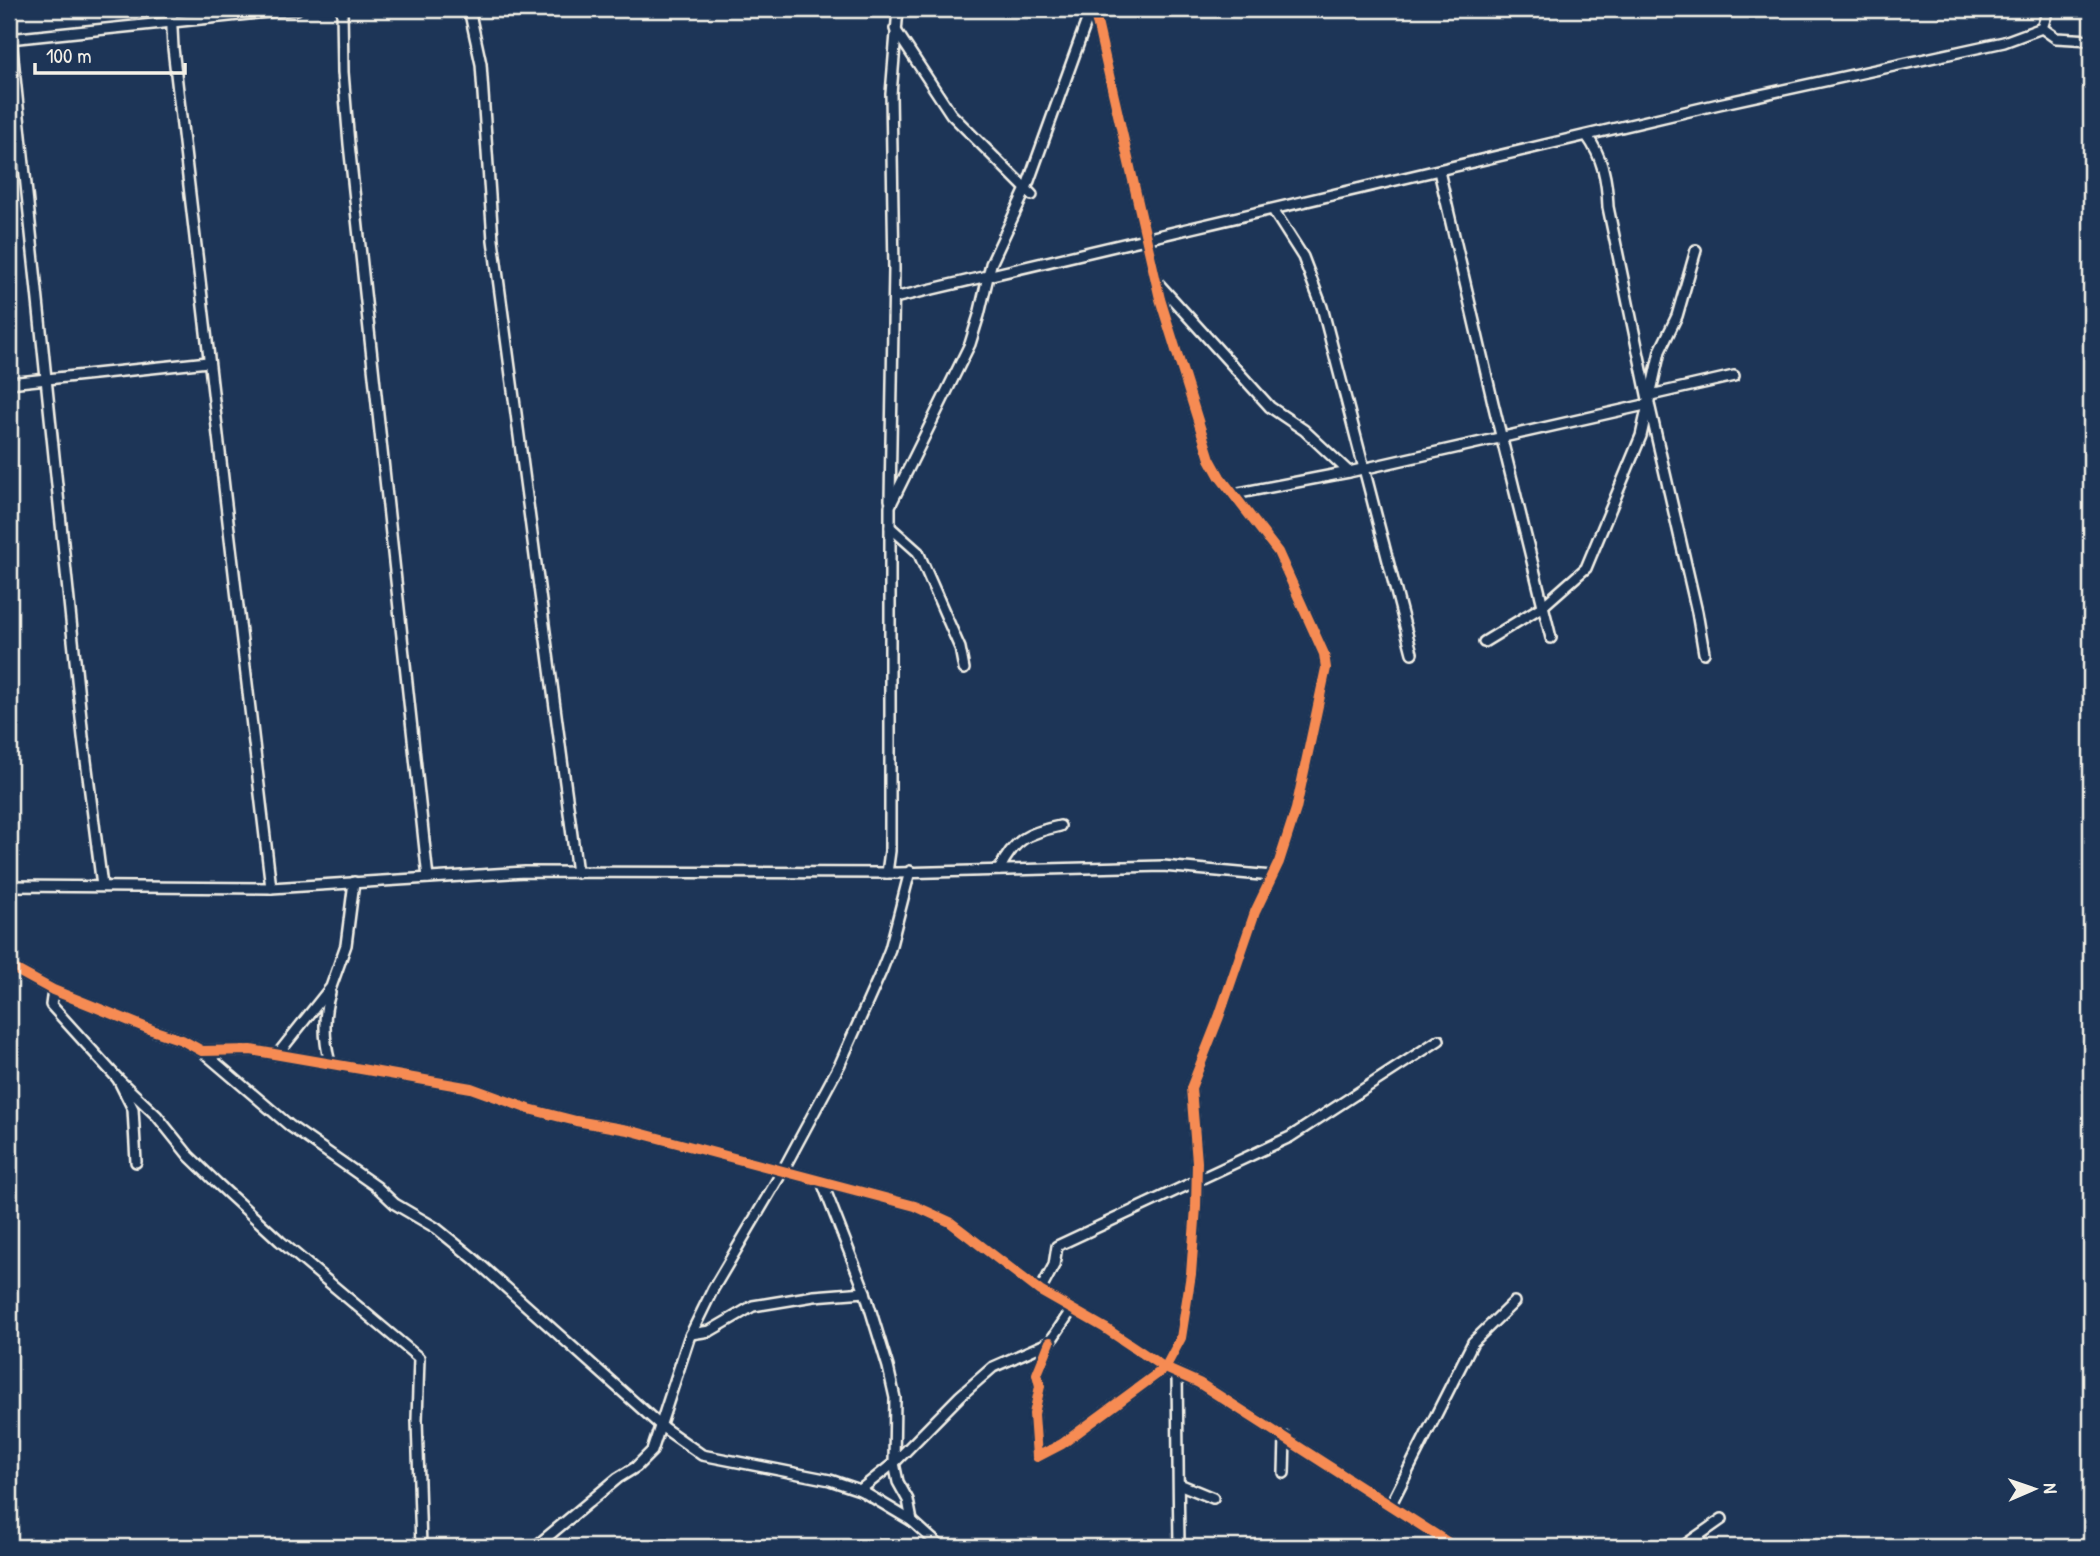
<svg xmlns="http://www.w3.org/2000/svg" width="2100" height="1556" font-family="'Patrick Hand',sans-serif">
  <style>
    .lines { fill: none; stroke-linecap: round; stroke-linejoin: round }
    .minor-casing { stroke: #f4f1e8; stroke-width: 14 }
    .minor { stroke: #1d3557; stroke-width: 9 }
    .cycleway-casing { stroke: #1d3557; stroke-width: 15 }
    .cycleway { stroke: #f68b52; stroke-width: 10 }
  </style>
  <rect width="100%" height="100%" fill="#1d3557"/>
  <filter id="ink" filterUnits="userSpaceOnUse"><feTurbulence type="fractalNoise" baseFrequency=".0143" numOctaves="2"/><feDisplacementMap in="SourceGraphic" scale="14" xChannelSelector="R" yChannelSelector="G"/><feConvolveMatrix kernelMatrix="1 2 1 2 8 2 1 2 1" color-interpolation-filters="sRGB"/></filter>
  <g filter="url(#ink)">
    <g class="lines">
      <defs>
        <g id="minor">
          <path d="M171,9L173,48C204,328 239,608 271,888"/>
          <polyline points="342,9 343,72 349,144 428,878"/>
          <polyline points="469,9 481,64 493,240 577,873"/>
          <polyline points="2042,28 2056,38 2091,40"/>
          <polyline points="895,29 951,114 1032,195"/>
          <polyline points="9,39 297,9"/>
          <polyline points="11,39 83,737 102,886"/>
          <path d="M1587,136C1603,158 1607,180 1608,207L1649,404L1697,612L1704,653"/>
          <polyline points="1439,171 1493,403 1551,638"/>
          <polyline points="1273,210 1303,257 1322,307 1412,653"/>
          <polyline points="1157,282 1270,407 1304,430 1349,472"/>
          <polyline points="894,298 1719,104 2004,42 2042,28 2046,16 2044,9"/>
          <polyline points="9,383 208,362"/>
          <polyline points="1651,395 1734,376"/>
          <polyline points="1234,494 1349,472 1649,404"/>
          <polyline points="890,500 894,269 891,94 898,9"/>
          <polyline points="890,527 918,552 960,648 964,669"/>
          <polyline points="1484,642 1543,606 1586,568 1641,436 1660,351 1677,316 1696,250"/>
          <path d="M999,870C1014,839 1028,833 1060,826"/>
          <polyline points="887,873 890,851 890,506 970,344 979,315 991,264 1026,189 1091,9"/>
          <polyline points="9,886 271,888 525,872 897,873 1163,866 1272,876"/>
          <polyline points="9,966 53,990 152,1030 182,1040 202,1051 251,1050 471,1088 529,1109 576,1121 628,1130 915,1206 950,1222 1040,1291 1105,1328 1165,1368 1199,1383 1455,1547"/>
          <polyline points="53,990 51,1005 118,1079 133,1109 136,1162"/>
          <path d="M330,993C323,1015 324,1040 330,1063"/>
          <polyline points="202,1051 290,1126 377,1187 395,1204 436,1228 473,1258 661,1426 702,1455 830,1480 860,1490 912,1521 941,1547"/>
          <polyline points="277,1055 331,987 346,945 354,882"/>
          <polyline points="118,1079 157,1116 189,1156 218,1184 280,1241 419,1358 417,1420 421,1547"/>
          <polyline points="822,1182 865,1292 888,1367 895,1398 894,1463 898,1482 908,1500 912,1521"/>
          <polyline points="1040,1291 1054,1265 1057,1246 1290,1137 1439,1040"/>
          <polyline points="691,1334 710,1331 753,1306 814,1296 865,1292"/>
          <polyline points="1050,1342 1037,1374 1040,1386 1034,1414 1037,1457 1062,1444 1165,1368 1181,1338 1191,1274 1196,1207 1197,1162 1191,1088 1219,1017 1255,912 1279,862 1296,809 1326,668 1324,654 1278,552 1220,477 1210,459 1160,299 1094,9"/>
          <polyline points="1177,1373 1179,1547"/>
          <polyline points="1284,1473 1285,1437"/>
          <polyline points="1179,1484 1213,1498"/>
          <polyline points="860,1490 894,1463 960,1396 993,1367 1050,1342 1072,1309"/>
          <polyline points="1391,1504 1473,1342 1514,1302"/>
          <polyline points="535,1547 618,1478 636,1467 652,1451 689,1338 713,1289 782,1172 840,1064 881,972 890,949 910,871"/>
          <polyline points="1682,1547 1722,1519"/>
        </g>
      </defs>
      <use href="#minor" class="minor-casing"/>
      <use href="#minor" class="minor"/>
      <defs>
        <g id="cycleway">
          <polyline points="9,966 53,990 152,1030 182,1040 202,1051 251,1050 471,1088 529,1109 576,1121 628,1130 915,1206 950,1222 1040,1291 1105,1328 1165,1368 1199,1383 1455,1547"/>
          <polyline points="1050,1342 1037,1374 1040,1386 1034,1414 1037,1457 1062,1444 1165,1368 1181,1338 1191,1274 1196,1207 1197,1162 1191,1088 1219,1017 1255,912 1279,862 1296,809 1326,668 1324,654 1278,552 1220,477 1210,459 1160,299 1094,9"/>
        </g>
      </defs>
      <use href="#cycleway" class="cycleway-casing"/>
      <use href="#cycleway" class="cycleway"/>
    </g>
  </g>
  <rect width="2100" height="1556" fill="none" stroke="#1d3557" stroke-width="35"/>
  <rect x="18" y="18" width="2065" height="1521" fill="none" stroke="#f4f1e8" stroke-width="2.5" filter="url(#ink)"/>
  <g transform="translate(2034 1489) rotate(88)" stroke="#1d3557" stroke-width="5" paint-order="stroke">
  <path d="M0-5L12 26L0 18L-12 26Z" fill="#f4f1e8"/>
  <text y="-10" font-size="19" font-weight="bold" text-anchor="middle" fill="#f4f1e8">N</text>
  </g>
  <path d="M35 63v10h150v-10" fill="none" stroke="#f4f1e8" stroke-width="3.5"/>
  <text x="46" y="63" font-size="21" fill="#f4f1e8" stroke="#1d3557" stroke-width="5" paint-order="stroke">100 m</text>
</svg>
